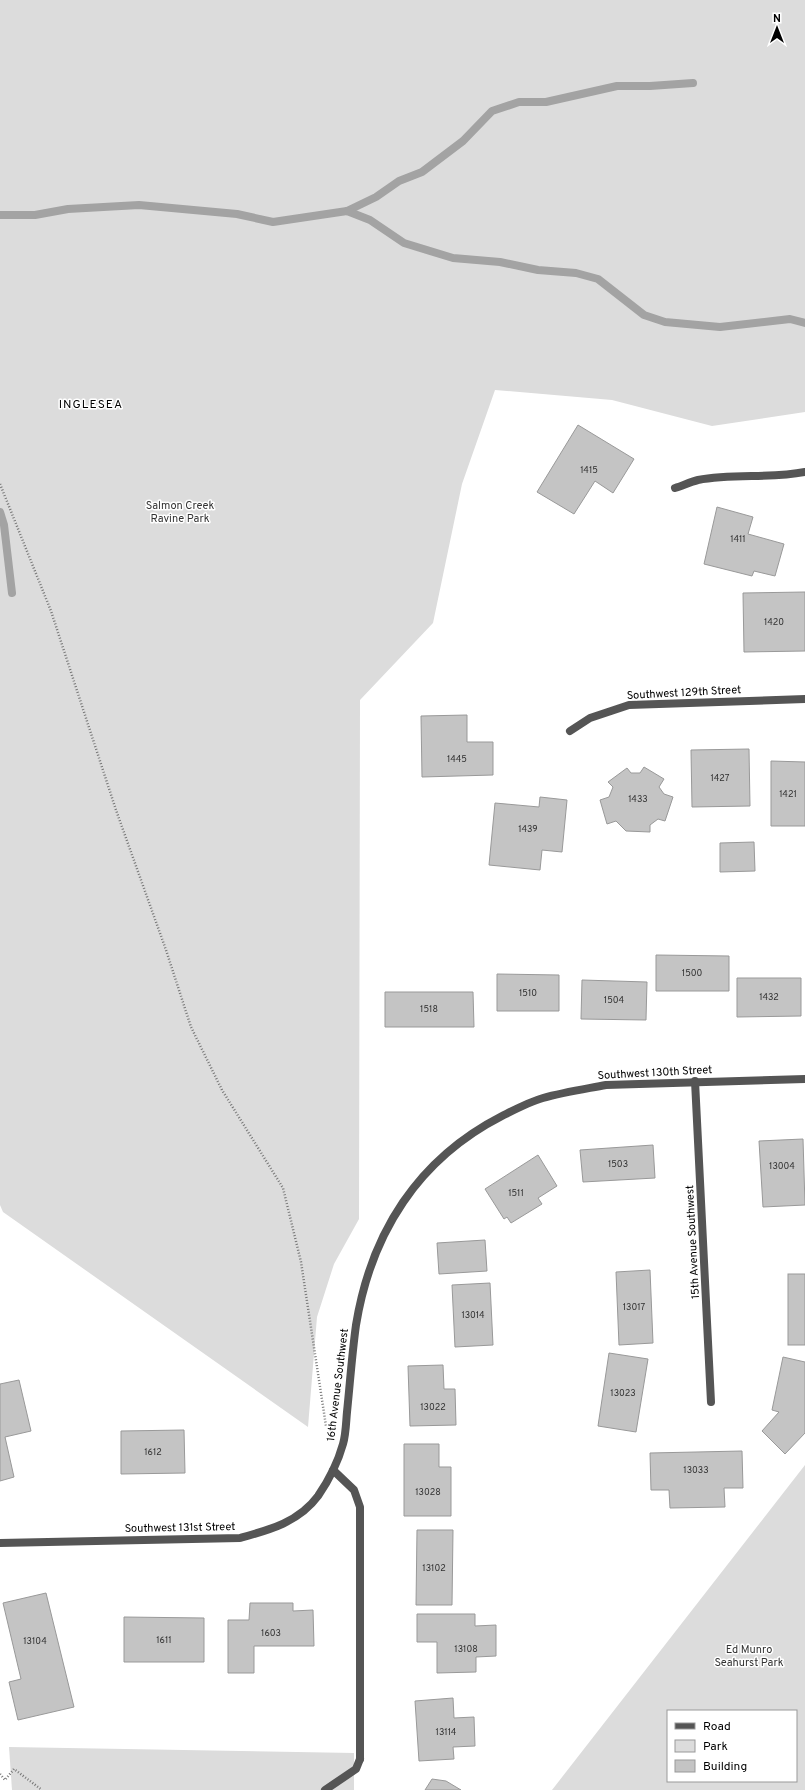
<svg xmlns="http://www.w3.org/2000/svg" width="805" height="1790" font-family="Overpass,sans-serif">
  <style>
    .green { fill: #dcdcdc; fill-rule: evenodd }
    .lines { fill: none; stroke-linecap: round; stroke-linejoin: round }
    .stream { stroke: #a3a3a3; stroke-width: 8 }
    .building { fill: #c4c4c4; stroke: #999 }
    .path { stroke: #777; stroke-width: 2.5; stroke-dasharray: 1 2; stroke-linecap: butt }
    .service { stroke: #555; stroke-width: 8 }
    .minor { stroke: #555; stroke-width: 8 }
    .tertiary { stroke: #555; stroke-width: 8 }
    .labels { text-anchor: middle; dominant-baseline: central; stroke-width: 3; stroke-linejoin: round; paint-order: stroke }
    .number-label { font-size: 9px; fill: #313131 }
    .park-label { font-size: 11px; fill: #333; stroke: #fff }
    .street-label { font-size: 11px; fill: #000; stroke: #fff }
    .neighbourhood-label { font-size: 12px; letter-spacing: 1px; fill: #000; stroke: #fff }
  </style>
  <rect width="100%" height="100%" fill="#fff"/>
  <g class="green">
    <polygon points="0,0 805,0 805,412 712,426 612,400 495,390 462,484 433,623 360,700 359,1219 334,1264 317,1317 308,1427 3,1212 0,1205"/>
    <path d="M805,1465V1790H552ZM668,1711H796V1781H668Z"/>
    <polygon points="9,1747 354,1753 354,1790 12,1790"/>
  </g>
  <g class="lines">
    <g class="stream">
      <polyline points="347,211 376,197 399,181 422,172 463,141 492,111 519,102 546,102 617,86 650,86 693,83"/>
      <polyline points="0,215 35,215 68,209 139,205 237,214 273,222 347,211 370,220 404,243 453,258 500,262 538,270 576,273 598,279 644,315 665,322 720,327 790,319 805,323"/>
      <polyline points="0,512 4,525 12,593"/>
    </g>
  </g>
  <g class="building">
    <polygon points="578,425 634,459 613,493 595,481 574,514 537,492"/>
    <polygon points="717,507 753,517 748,534 784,544 775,576 754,571 752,576 704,564"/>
    <polygon points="805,592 805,651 744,652 743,593"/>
    <polygon points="467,715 467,742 493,742 493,775 422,777 421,716"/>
    <polygon points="749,749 750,806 692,807 691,750"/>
    <polygon points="771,761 805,762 805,826 771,826"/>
    <polygon points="644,767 664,779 659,787 664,794 673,797 665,821 658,819 650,825 650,832 626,831 616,821 607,824 600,800 609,797 613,787 608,782 627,768 631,773 640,773"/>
    <polygon points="540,797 567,800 562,852 542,850 540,870 489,865 495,803 539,807"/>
    <polygon points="754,842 755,871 720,872 720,843"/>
    <polygon points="656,955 729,956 729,991 656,991"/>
    <polygon points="497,974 559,975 559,1011 497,1011"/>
    <polygon points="737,978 801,978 801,1016 737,1017"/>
    <polygon points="582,980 647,982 646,1020 581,1019"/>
    <polygon points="385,992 473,992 474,1027 385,1027"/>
    <polygon points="803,1139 805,1205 763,1207 759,1141"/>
    <polygon points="653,1145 655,1178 583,1182 580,1150"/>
    <polygon points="538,1155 557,1186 538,1198 542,1204 511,1223 507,1217 504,1219 485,1189"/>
    <polygon points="485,1240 487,1271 439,1274 437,1243"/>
    <polygon points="650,1270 653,1343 619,1345 616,1272"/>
    <rect x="788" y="1274" width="17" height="71"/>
    <polygon points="490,1283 493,1345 455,1347 452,1285"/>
    <polygon points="609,1353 648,1359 636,1432 598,1426"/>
    <polygon points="783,1357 805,1362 805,1433 785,1454 762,1431 779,1412 772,1410"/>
    <polygon points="443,1365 444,1389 455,1389 456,1425 410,1426 408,1366"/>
    <polygon points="19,1380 31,1431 5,1437 14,1477 0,1481 0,1384"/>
    <polygon points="184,1430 185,1473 121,1474 121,1431"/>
    <polygon points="404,1444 439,1444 439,1467 451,1467 451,1516 404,1516"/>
    <polygon points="742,1451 743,1488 724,1488 725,1507 670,1508 669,1490 651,1490 650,1453"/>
    <polygon points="417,1530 453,1530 452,1605 416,1605"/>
    <polygon points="46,1593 74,1707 18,1720 9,1682 21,1679 3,1603"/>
    <polygon points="250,1603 293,1603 293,1611 313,1610 314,1646 254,1646 254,1673 228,1673 228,1620 249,1620"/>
    <polygon points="417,1614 475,1614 475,1626 496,1625 496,1656 476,1657 476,1672 437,1673 437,1642 417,1642"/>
    <polygon points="124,1617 204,1618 204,1662 124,1662"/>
    <polygon points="453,1698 454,1718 474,1717 475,1746 453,1747 454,1759 419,1761 415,1701"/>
    <polygon points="432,1779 446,1781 461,1790 425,1790"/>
  </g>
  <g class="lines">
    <g class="path">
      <polyline points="0,484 51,611 116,810 166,950 191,1027 222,1090 283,1188 301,1262 326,1426"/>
      <polyline points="0,1774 5,1780 14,1769 42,1790"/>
    </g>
    <polyline class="service" points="325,1790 356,1769 360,1759"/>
    <g class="minor">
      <path d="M675,488C682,486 690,482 698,480C733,473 770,479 805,472"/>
      <polyline points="570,731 590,718 629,705 805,699"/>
      <polyline points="695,1081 711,1402"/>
      <polyline points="333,1470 354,1490 360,1507 360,1759"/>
    </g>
    <path class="tertiary" d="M0,1543L240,1538C269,1530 299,1522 318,1496C329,1480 338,1462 343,1444C346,1434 346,1422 347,1412C350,1383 352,1354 356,1325C371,1233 418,1159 502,1116C514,1110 529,1102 543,1098C564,1092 585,1089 606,1085L805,1079"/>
  </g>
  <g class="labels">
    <g class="number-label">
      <text x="589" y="470">1415</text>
      <text x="738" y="539">1411</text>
      <text x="774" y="622">1420</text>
      <text x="457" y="759">1445</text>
      <text x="720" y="778">1427</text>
      <text x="788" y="794">1421</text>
      <text x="638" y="799">1433</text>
      <text x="528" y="829">1439</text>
      <text x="692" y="973">1500</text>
      <text x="528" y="993">1510</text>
      <text x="769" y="997">1432</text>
      <text x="614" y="1000">1504</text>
      <text x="429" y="1009">1518</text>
      <text x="618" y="1164">1503</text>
      <text x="782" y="1166">13004</text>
      <text x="516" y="1193">1511</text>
      <text x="634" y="1307">13017</text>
      <text x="473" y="1315">13014</text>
      <text x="623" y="1393">13023</text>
      <text x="433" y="1407">13022</text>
      <text x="153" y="1452">1612</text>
      <text x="696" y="1470">13033</text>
      <text x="428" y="1492">13028</text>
      <text x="434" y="1568">13102</text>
      <text x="271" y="1633">1603</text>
      <text x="164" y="1640">1611</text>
      <text x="35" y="1641">13104</text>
      <text x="466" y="1649">13108</text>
      <text x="446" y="1732">13114</text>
    </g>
    <g class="park-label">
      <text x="180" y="506">Salmon Creek<tspan x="180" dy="13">Ravine Park</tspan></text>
      <text x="749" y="1650">Ed Munro<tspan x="749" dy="13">Seahurst Park</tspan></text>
    </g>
    <g class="street-label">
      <text transform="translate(684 693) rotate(-3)">Southwest 129th Street</text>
      <text transform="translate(655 1073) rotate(-3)">Southwest 130th Street</text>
      <text transform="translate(693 1242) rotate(-93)">15th Avenue Southwest</text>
      <text transform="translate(338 1385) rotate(-83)">16th Avenue Southwest</text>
      <text transform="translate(180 1528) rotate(-1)">Southwest 131st Street</text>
    </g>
    <g class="neighbourhood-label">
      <text x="91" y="405">INGLESEA</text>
    </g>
  </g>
  <rect x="667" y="1710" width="130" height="72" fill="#ffffff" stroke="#999999"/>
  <rect x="675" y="1723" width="20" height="6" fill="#555555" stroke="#999999"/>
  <text x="703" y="1730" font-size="12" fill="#000000">Road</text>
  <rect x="675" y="1740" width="20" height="12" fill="#dcdcdc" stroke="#999999"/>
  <text x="703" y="1750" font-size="12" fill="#000000">Park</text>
  <rect x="675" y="1760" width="20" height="12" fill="#c4c4c4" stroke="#999999"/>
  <text x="703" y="1770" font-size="12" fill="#000000">Building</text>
  <g transform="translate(777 28)" stroke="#ffffff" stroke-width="3" paint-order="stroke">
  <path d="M0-3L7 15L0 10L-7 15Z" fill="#000000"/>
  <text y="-6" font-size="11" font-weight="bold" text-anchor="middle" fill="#000000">N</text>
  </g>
</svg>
